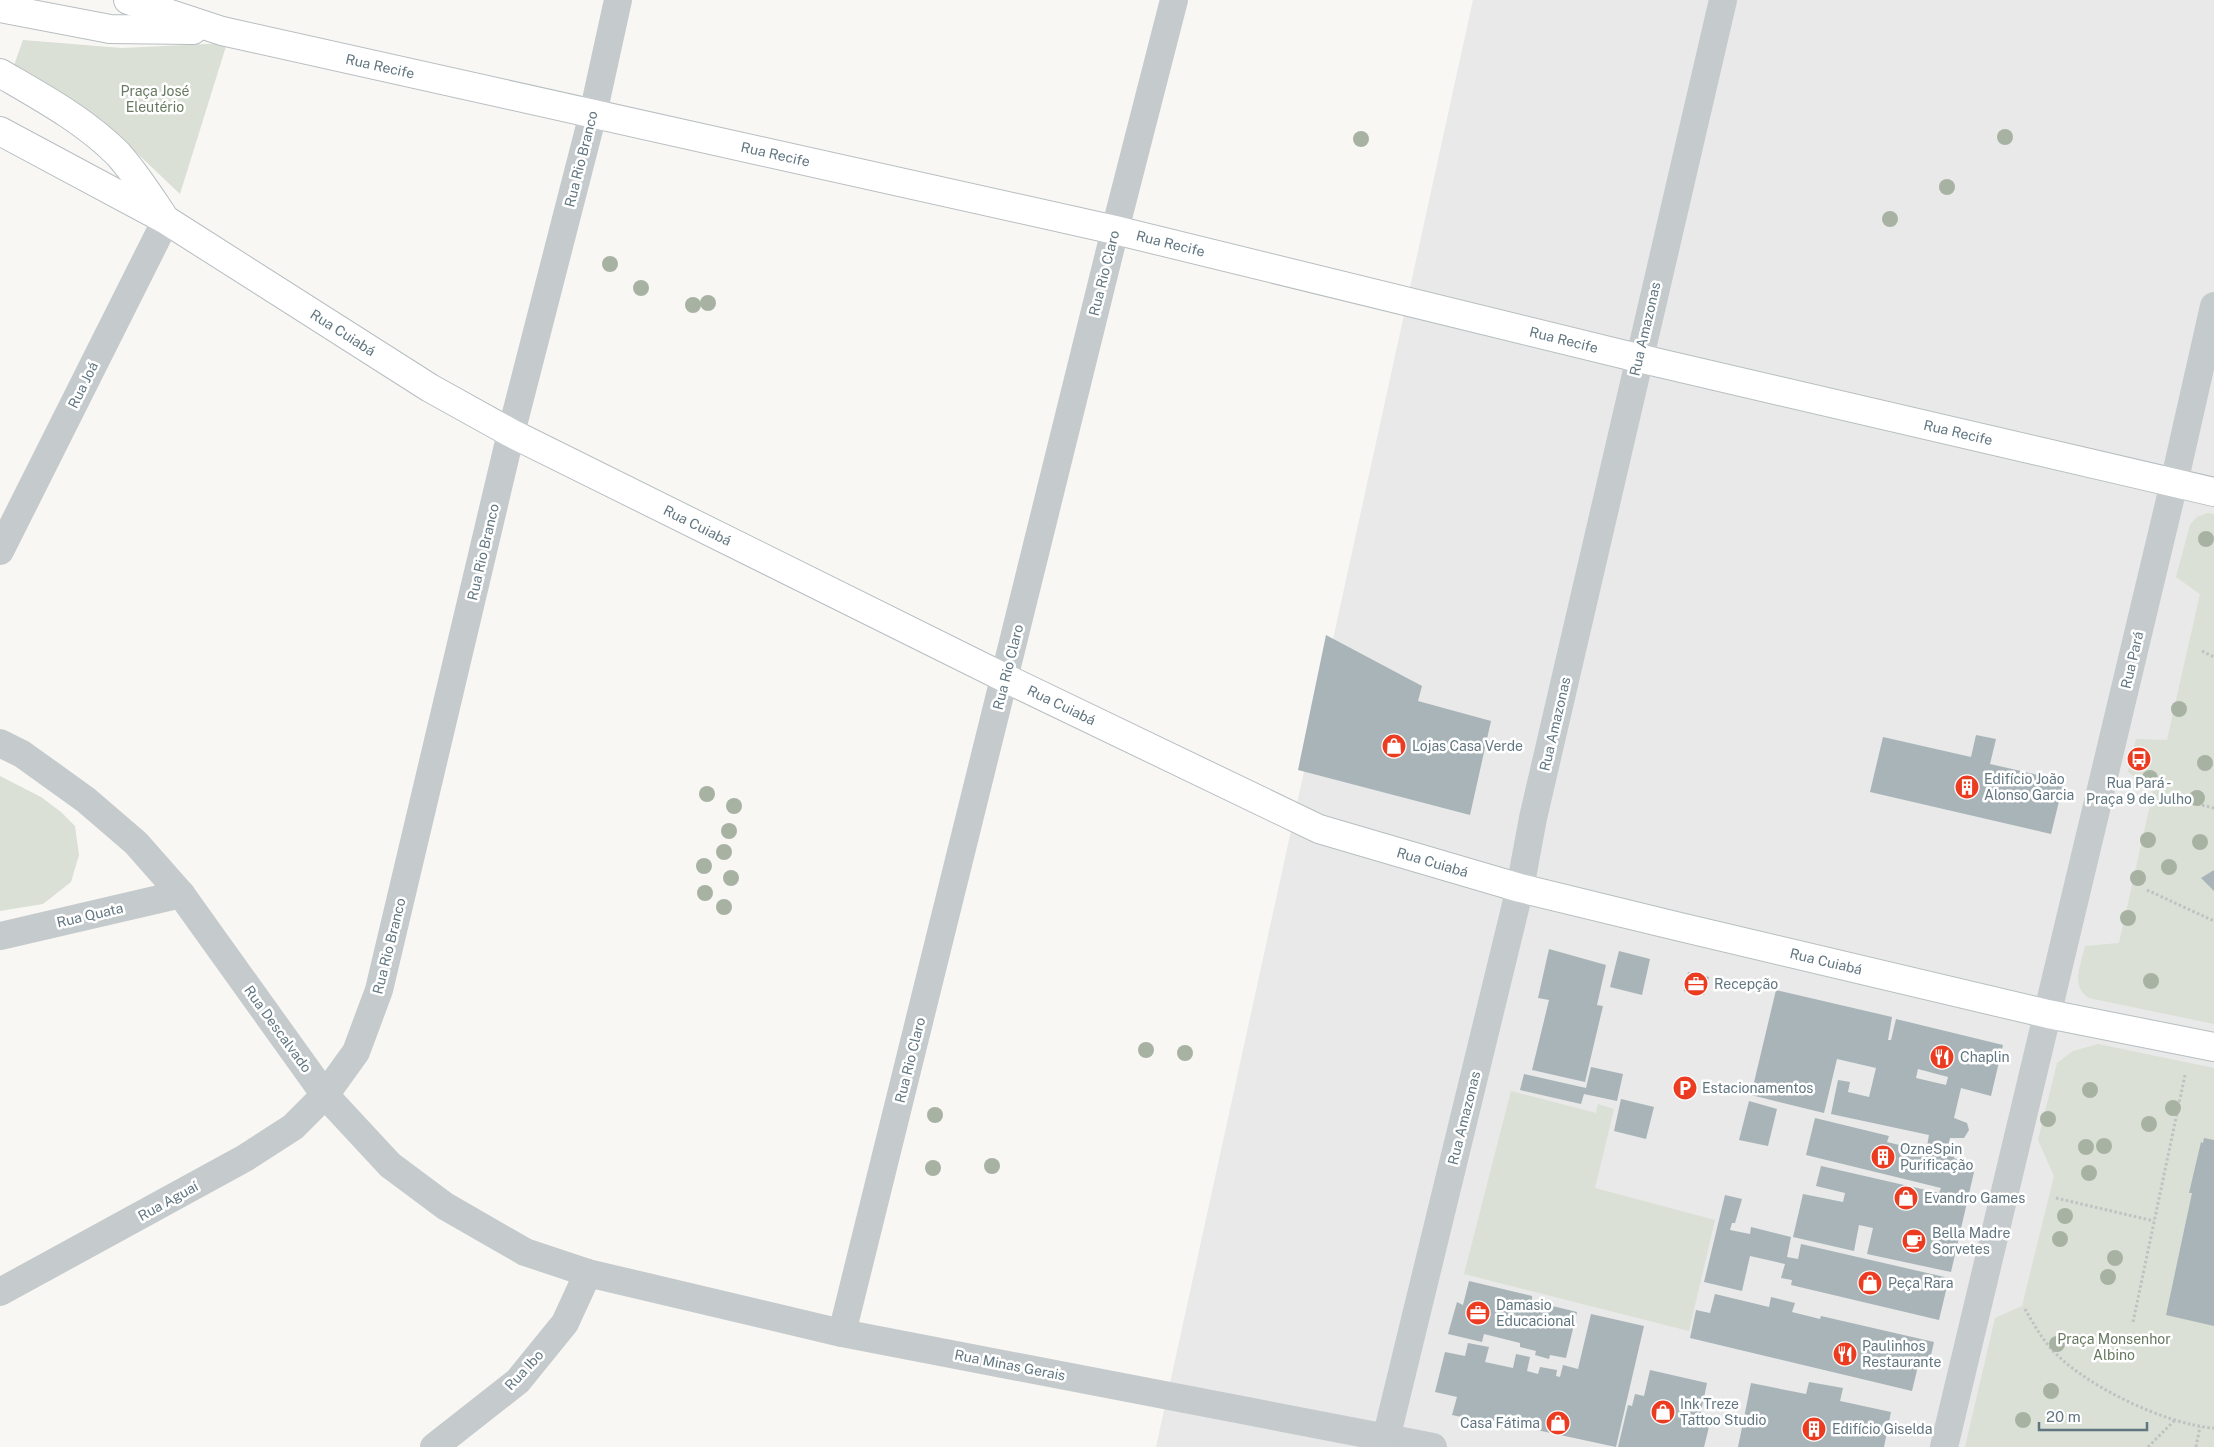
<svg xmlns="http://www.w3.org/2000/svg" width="2214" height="1447" font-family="'Public Sans',sans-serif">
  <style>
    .built { fill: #e8e9e8 }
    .green { fill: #dae0d5 }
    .building { fill: #a9b4b8; fill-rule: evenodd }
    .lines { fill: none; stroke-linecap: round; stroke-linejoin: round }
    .secondary-casing { stroke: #b7bec1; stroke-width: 30 }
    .path { stroke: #bec2c3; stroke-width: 3; stroke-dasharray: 2.5 2.5; stroke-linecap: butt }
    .minor { stroke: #c5cacc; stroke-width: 28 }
    .tertiary { stroke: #c5cacc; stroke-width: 28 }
    .secondary { stroke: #fff; stroke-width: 28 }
    .tree { fill: #a8b2a3 }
    .labels { text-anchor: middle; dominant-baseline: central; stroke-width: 5; stroke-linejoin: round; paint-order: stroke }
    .street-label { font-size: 14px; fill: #617681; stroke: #fff }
    .park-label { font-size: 14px; fill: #677960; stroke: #fff }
    .poi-label { font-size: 14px; fill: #617681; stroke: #fff; text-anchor: start }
  </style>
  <rect width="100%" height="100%" fill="#f8f7f4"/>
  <polygon class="built" points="1473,0 2214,0 2214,1447 1156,1447"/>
  <g class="green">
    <polygon points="23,40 122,48 227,43 180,194 102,120 14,65"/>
    <path d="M2207,513L2214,514V1024L2089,998C2070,986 2081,965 2085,946L2119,943L2153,792L2128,772L2136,739L2167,740L2200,594L2176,577L2190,525L2197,517Z"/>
    <polygon points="0,776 41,797 61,812 75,826 79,855 71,882 43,904 0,911"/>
    <polygon points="2098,1044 2214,1068 2214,1447 1965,1447 1995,1318 2022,1306 2054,1176 2038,1140 2057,1063 2073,1051"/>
    <polygon points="1511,1091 1596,1113 1598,1104 1614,1109 1595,1188 1715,1220 1689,1331 1464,1274"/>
  </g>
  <g class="building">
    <polygon points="1326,635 1422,686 1418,701 1491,721 1470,815 1298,770"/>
    <polygon points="1976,735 1996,739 1990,764 2064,781 2051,834 1870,792 1883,737 1971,757"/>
    <polygon points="2214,870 2214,891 2201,878"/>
    <polygon points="1549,949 1606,965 1597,1005 1603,1006 1585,1082 1532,1070 1549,1000 1538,998"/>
    <polygon points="1619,951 1650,959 1642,995 1610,987"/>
    <polygon points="1688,972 1709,977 1704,995 1684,991"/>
    <path d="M1776,990L1892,1017L1888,1040H1891L1896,1019L2003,1045L1991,1096L1961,1088L1954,1118L1967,1123L1969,1130L1964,1138H1950L1947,1151L1955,1153L1954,1158L1958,1160L1956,1168L1974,1172L1951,1272L1867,1254L1873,1228L1859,1225L1854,1251L1793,1237L1803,1194L1843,1202L1845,1193L1816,1186L1821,1166L1939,1193L1941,1188L1806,1155L1815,1118L1889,1136L1887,1142L1936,1154L1938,1148L1927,1146L1929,1135L1831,1114L1838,1080L1850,1082L1848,1092L1869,1097L1876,1068L1837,1059L1824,1113L1751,1095ZM1918,1069L1948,1077L1946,1085L1916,1078Z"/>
    <polygon points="1591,1067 1623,1074 1617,1101 1584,1094 1581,1104 1520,1090 1524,1074 1586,1088"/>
    <polygon points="1621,1099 1654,1107 1646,1139 1614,1131"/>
    <polygon points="1749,1101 1777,1109 1768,1146 1739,1140"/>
    <polygon points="2204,1138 2214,1140 2214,1326 2166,1315 2192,1193 2189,1193 2201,1142 2203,1143"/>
    <polygon points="1725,1195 1742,1199 1735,1223 1732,1223 1730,1230 1750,1234 1751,1227 1791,1237 1787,1257 1798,1259 1801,1244 1949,1278 1939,1320 1791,1285 1792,1280 1781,1278 1785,1264 1750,1256 1742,1291 1704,1282"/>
    <polygon points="1469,1281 1532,1296 1532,1301 1577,1312 1566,1358 1550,1355 1549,1359 1535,1355 1536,1351 1520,1347 1520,1343 1484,1334 1482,1342 1448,1334 1457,1302 1463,1305"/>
    <polygon points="1715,1294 1769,1307 1771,1297 1795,1303 1792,1312 1820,1319 1821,1316 1934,1342 1928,1368 1918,1366 1912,1391 1690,1338 1696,1310 1710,1313"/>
    <polygon points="1591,1314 1644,1326 1616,1447 1476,1417 1476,1420 1452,1415 1457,1397 1435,1392 1445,1352 1465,1356 1468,1343 1489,1347 1485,1362 1513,1368 1516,1354 1530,1357 1527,1371 1538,1374 1540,1367 1557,1370 1556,1376 1560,1377 1563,1365 1578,1369"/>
    <polygon points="1650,1370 1707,1383 1700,1417 1711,1419 1704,1447 1618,1447 1628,1405 1632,1406 1635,1394 1644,1396"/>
    <polygon points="1809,1382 1843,1388 1840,1401 1891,1412 1884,1447 1738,1447 1751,1383 1806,1394"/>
  </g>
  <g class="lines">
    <defs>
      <g id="secondary">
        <path id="s1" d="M128,0L222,31L1115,230L1638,358L2214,492"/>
        <polyline points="0,8 110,29 193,30"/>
        <path d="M0,73C41,97 84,120 118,154C135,173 149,195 163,216"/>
        <path id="s2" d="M0,131L166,220L430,388L511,433L1005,678L1319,829L1520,888L1676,926L2048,1014L2214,1047"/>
      </g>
    </defs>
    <use href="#secondary" class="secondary-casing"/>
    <g class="path">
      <polyline points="2202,651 2214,657"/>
      <polyline points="2168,797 2214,808"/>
      <polyline points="2147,890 2214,921"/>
      <polyline points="2056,1198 2154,1221"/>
      <path d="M2025,1309C2032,1321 2039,1334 2048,1345C2078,1383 2166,1425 2214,1428"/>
      <polyline points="2133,1322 2185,1075"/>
      <polyline points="2148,1447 2175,1420"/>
      <polyline points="2196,1447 2200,1427"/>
    </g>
    <g class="minor">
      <polyline points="0,551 166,220"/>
      <polyline points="0,743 22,754 86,800 136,843 181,894 325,1095 390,1165 445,1206 525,1252 588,1273 842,1333 1387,1438"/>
      <polyline points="0,936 181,894"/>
      <polyline points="0,1292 245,1158 293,1127 325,1095 356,1052 379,990 511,433 593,114 618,0"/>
      <polyline points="842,1333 1115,230 1174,0"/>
      <polyline points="434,1447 518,1381 565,1323 588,1273"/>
      <polyline points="1944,1447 2174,483 2214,306"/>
    </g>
    <g class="tertiary">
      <polyline points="1387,1438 1433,1447"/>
      <polyline points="1384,1447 1520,888 1533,818 1723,0"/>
    </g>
    <use href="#secondary" class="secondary"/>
  </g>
  <g class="tree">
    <circle cx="2005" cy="137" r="8"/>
    <circle cx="1361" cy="139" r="8"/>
    <circle cx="1947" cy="187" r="8"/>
    <circle cx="1890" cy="219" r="8"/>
    <circle cx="610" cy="264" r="8"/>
    <circle cx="641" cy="288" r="8"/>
    <circle cx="708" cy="303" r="8"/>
    <circle cx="693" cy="305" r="8"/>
    <circle cx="2206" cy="539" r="8"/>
    <circle cx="2179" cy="709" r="8"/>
    <circle cx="2205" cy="763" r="8"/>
    <circle cx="2150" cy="778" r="8"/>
    <circle cx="707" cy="794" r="8"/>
    <circle cx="2197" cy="798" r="8"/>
    <circle cx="734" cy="806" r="8"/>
    <circle cx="729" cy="831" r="8"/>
    <circle cx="2148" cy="840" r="8"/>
    <circle cx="2200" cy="842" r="8"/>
    <circle cx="724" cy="852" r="8"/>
    <circle cx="704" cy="866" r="8"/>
    <circle cx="2169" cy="867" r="8"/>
    <circle cx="731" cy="878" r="8"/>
    <circle cx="2138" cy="878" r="8"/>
    <circle cx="705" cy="893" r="8"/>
    <circle cx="724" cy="907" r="8"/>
    <circle cx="2128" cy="918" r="8"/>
    <circle cx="2151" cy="981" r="8"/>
    <circle cx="1146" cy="1050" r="8"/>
    <circle cx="1185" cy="1053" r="8"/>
    <circle cx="2090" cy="1090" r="8"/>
    <circle cx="2173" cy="1108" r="8"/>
    <circle cx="935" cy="1115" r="8"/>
    <circle cx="2048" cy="1119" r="8"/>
    <circle cx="2149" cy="1124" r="8"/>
    <circle cx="2104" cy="1146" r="8"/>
    <circle cx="2086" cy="1147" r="8"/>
    <circle cx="992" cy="1166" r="8"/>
    <circle cx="933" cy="1168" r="8"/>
    <circle cx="2089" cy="1173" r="8"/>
    <circle cx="2065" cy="1216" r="8"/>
    <circle cx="2060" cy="1239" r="8"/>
    <circle cx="2115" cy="1258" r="8"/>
    <circle cx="2108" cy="1277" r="8"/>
    <circle cx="2057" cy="1344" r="8"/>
    <circle cx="2051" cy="1391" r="8"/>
    <circle cx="2023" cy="1420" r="8"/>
  </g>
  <defs>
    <symbol id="shop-disc" viewBox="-11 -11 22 22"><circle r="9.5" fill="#eb3b21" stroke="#fff"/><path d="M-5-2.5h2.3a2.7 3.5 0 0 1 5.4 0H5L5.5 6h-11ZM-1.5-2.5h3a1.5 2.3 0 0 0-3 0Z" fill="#fff"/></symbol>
    <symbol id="bus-disc" viewBox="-11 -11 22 22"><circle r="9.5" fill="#eb3b21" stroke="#fff"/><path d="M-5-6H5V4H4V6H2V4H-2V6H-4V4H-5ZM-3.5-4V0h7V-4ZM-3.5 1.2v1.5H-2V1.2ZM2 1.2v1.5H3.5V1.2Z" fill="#fff"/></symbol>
    <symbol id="building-disc" viewBox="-11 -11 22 22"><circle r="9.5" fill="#eb3b21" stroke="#fff"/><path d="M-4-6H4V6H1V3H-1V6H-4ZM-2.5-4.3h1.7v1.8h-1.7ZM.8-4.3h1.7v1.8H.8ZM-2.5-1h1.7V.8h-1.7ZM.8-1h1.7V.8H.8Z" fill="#fff"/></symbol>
    <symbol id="office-disc" viewBox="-11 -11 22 22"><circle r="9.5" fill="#eb3b21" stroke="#fff"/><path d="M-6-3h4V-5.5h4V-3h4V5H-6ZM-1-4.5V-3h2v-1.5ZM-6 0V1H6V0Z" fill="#fff"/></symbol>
    <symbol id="restaurant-disc" viewBox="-11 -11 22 22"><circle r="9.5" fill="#eb3b21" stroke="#fff"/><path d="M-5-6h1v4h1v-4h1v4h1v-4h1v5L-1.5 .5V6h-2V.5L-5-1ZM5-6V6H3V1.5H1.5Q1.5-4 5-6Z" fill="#fff"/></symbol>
    <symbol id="parking-disc" viewBox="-11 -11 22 22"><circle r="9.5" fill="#eb3b21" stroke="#fff"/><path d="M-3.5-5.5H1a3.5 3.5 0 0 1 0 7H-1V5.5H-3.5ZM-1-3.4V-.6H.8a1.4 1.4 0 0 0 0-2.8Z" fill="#fff"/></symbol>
    <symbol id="cafe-disc" viewBox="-11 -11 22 22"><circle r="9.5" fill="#eb3b21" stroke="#fff"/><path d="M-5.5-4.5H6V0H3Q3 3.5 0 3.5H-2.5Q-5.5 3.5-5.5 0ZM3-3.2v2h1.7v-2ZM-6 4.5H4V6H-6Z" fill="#fff"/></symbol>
  </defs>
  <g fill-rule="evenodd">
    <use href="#shop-disc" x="1380" y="732" width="28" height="28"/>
    <use href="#bus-disc" x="2125" y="745" width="28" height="28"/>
    <use href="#building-disc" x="1953" y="773" width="28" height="28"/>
    <use href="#office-disc" x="1682" y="970" width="28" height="28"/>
    <use href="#restaurant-disc" x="1928" y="1043" width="28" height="28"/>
    <use href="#parking-disc" x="1671" y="1074" width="28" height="28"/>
    <use href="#building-disc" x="1869" y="1143" width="28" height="28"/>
    <use href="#shop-disc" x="1892" y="1184" width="28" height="28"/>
    <use href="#cafe-disc" x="1900" y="1227" width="28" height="28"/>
    <use href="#shop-disc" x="1856" y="1269" width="28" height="28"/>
    <use href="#office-disc" x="1464" y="1299" width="28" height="28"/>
    <use href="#restaurant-disc" x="1831" y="1340" width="28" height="28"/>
    <use href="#shop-disc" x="1649" y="1398" width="28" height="28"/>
    <use href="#shop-disc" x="1544" y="1409" width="28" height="28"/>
    <use href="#building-disc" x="1800" y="1415" width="28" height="28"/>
  </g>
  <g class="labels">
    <g class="street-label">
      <text stroke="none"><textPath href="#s1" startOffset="261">Rua Recife</textPath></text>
      <text stroke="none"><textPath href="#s1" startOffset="666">Rua Recife</textPath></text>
      <text transform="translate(581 159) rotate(-76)">Rua Rio Branco</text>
      <text stroke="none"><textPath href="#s1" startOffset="1071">Rua Recife</textPath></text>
      <text transform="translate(1104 273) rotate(-76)">Rua Rio Claro</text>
      <text transform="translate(1645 329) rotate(-77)">Rua Amazonas</text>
      <text stroke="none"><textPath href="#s2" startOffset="398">Rua Cuiabá</textPath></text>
      <text stroke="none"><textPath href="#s1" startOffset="1476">Rua Recife</textPath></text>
      <text transform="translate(83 385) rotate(-64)">Rua Joá</text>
      <text stroke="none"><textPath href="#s1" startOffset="1881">Rua Recife</textPath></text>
      <text stroke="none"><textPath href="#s2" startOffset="802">Rua Cuiabá</textPath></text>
      <text transform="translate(483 552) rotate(-77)">Rua Rio Branco</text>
      <text transform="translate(2132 660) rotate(-77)">Rua Pará</text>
      <text transform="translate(1008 667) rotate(-76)">Rua Rio Claro</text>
      <text stroke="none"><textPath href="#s2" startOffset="1208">Rua Cuiabá</textPath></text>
      <text transform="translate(1555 724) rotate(-77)">Rua Amazonas</text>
      <text stroke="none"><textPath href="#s2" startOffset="1612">Rua Cuiabá</textPath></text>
      <text transform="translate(90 915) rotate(-13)">Rua Quata</text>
      <text transform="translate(389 946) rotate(-76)">Rua Rio Branco</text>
      <text stroke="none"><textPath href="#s2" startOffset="2018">Rua Cuiabá</textPath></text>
      <text transform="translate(278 1029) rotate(54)">Rua Descalvado</text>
      <text transform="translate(910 1060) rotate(-76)">Rua Rio Claro</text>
      <text transform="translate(1464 1118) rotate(-76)">Rua Amazonas</text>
      <text transform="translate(168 1201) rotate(-29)">Rua Aguaí</text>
      <text transform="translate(1010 1365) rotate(11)">Rua Minas Gerais</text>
      <text transform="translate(524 1370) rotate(-47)">Rua Ibo</text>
    </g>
    <g class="park-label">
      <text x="155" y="91">Praça José<tspan x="155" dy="16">Eleutério</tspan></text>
      <text x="2114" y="1339">Praça Monsenhor<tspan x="2114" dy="16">Albino</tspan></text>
    </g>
    <g class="poi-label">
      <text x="1412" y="746">Lojas Casa Verde</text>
      <text x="1984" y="779">Edifício João<tspan x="1984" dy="16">Alonso Garcia</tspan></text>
      <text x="2139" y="783" text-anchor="middle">Rua Pará -<tspan x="2139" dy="16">Praça 9 de Julho</tspan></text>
      <text x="1714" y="984">Recepção</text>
      <text x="1960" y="1057">Chaplin</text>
      <text x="1702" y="1088">Estacionamentos</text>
      <text x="1900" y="1149">OzneSpin<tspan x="1900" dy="16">Purificação</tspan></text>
      <text x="1924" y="1198">Evandro Games</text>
      <text x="1932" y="1233">Bella Madre<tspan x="1932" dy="16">Sorvetes</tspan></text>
      <text x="1888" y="1283">Peça Rara</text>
      <text x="1496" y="1305">Damasio<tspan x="1496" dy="16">Educacional</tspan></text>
      <text x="1862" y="1346">Paulinhos<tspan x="1862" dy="16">Restaurante</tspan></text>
      <text x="1680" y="1404">Ink Treze<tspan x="1680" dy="16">Tattoo Studio</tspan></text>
      <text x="1540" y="1423" text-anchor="end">Casa Fátima</text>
      <text x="1832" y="1429">Edifício Giselda</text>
    </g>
  </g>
  <path d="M2039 1422v8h108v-8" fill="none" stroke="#617681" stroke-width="2.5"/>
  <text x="2046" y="1422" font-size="15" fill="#617681" stroke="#ffffff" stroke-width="4" paint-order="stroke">20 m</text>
</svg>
